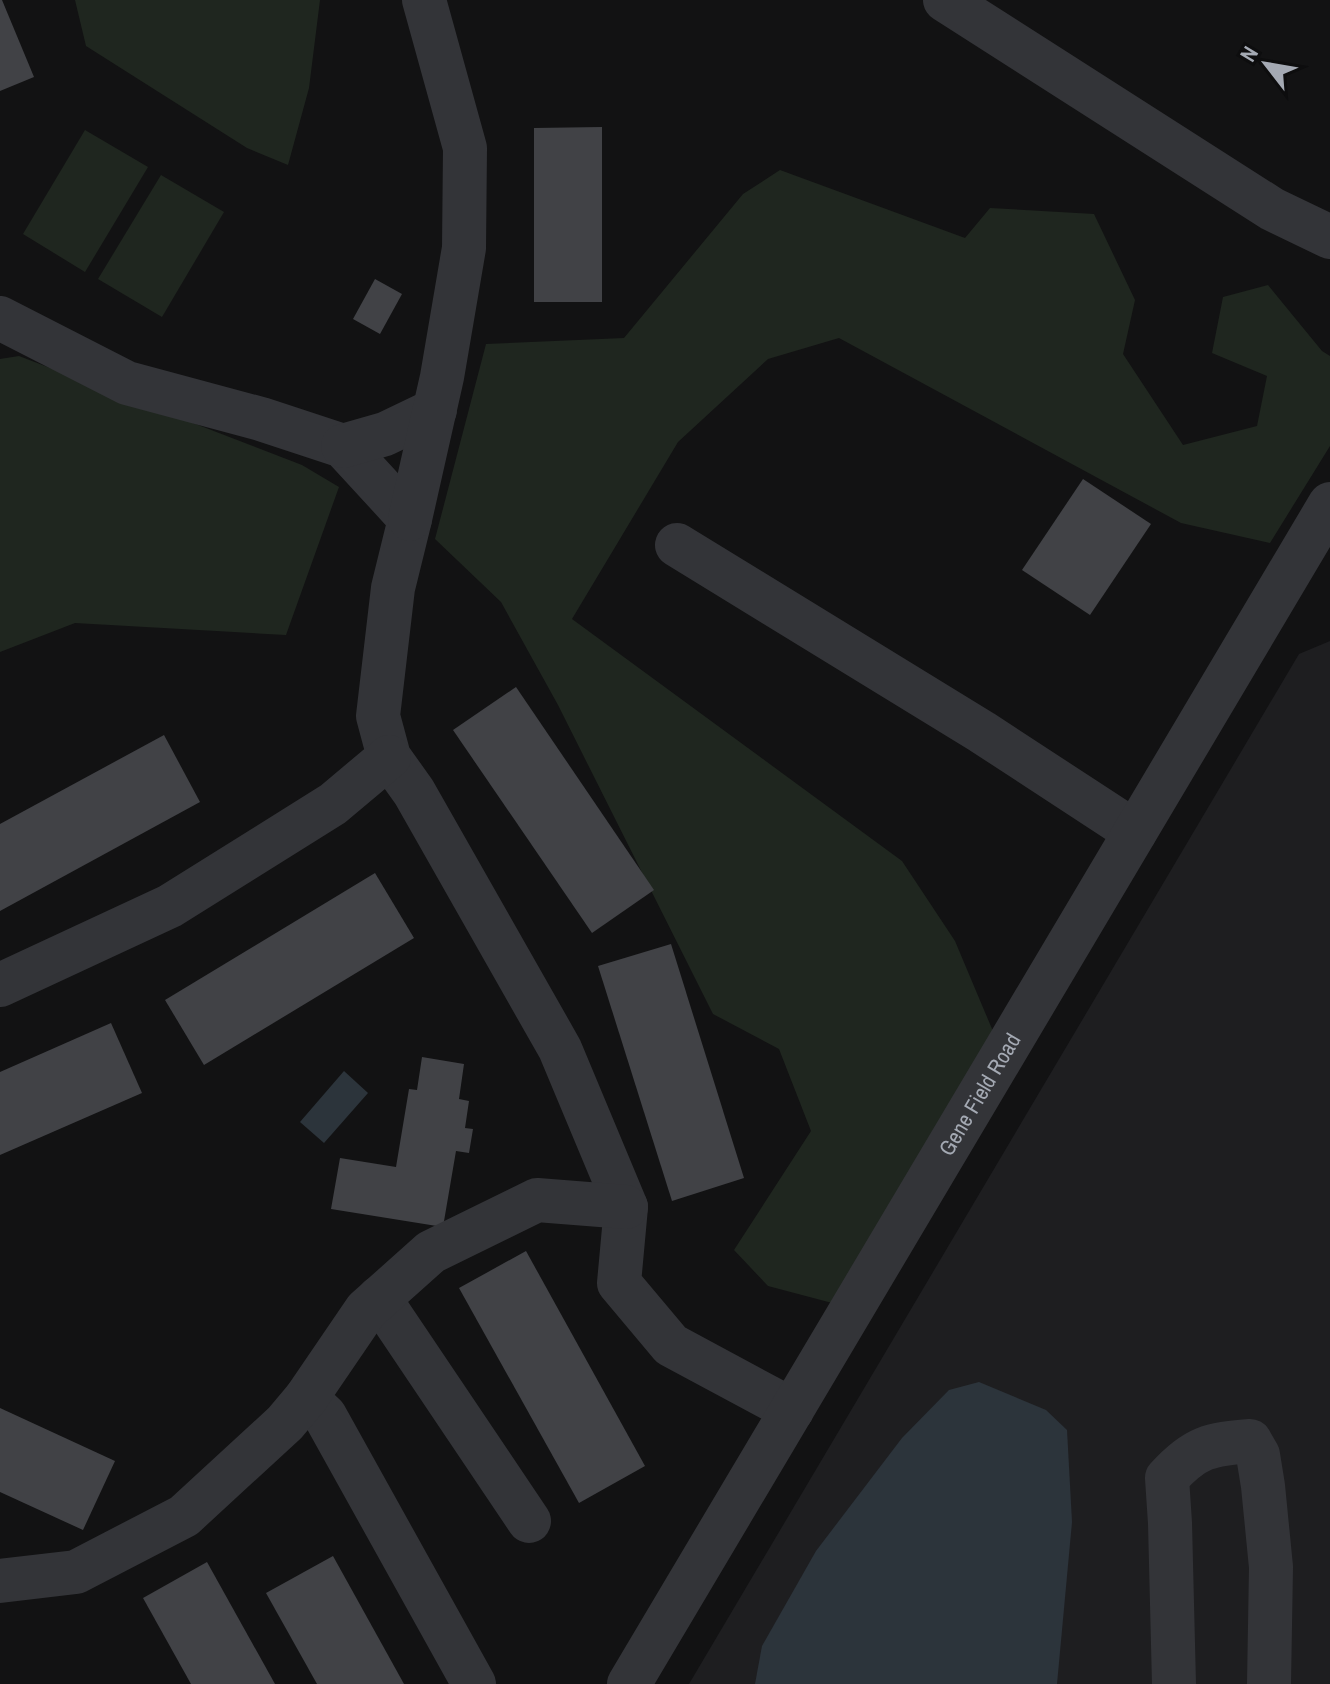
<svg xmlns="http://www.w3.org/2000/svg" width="1330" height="1684" font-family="'Archivo Narrow',sans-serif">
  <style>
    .built { fill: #1e1e20 }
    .green { fill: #1f261f }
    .water { fill: #2c343b }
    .building { fill: #414246 }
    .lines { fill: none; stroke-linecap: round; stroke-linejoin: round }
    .minor { stroke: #333438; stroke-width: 44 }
    .labels { text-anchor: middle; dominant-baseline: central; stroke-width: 6; stroke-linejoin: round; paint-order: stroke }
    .street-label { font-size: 22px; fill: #a4a9b3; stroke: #0d0d0e }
  </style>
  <rect width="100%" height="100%" fill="#121213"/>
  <polygon class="built" points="1330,641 1330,1684 689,1684 1299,654"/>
  <g class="green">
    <polygon points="75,0 320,0 309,88 288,165 247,148 86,46"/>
    <polygon points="85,130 148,167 85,272 23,234"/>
    <polygon points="780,170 965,238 990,208 1094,214 1135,300 1123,354 1183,445 1257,426 1267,376 1212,353 1223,297 1268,285 1322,351 1330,356 1330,446 1270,543 1181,523 839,338 768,359 678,442 572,619 902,861 955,941 995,1036 836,1304 768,1286 734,1250 811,1131 779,1049 713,1014 558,705 501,602 435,539 486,344 624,338 743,194"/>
    <polygon points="161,175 224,212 162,317 98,279"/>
    <polygon points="19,356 302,465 339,487 286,635 75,623 0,652 0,359"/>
  </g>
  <g class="water">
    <polygon points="344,1071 368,1093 324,1143 300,1122"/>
    <polygon points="979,1382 1046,1410 1067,1430 1072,1522 1057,1684 755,1684 762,1646 816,1551 902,1438 949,1390"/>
  </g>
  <g class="building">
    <polygon points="0,0 2,0 34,77 0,91"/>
    <polygon points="602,127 602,302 534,302 534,128"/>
    <polygon points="375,279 402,294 380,334 353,319"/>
    <polygon points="1083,479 1151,524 1090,615 1022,570"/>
    <polygon points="516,687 654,890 592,933 453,730"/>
    <polygon points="164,735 200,802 0,911 0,824"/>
    <polygon points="375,873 414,938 204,1065 165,1000"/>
    <polygon points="671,944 744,1178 672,1201 598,966"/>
    <polygon points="111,1023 142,1093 0,1155 0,1072"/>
    <polygon points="422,1057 464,1064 459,1099 469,1101 465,1128 473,1129 469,1153 456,1151 443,1227 331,1209 340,1158 396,1167 409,1089 417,1090"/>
    <polygon points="526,1251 645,1466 579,1503 459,1288"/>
    <polygon points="0,1408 115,1461 83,1530 0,1492"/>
    <polygon points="333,1556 404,1684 317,1684 266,1593"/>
    <polygon points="207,1562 275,1684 191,1684 143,1598"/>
  </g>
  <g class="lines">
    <g class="minor">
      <polyline points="945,0 1272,209 1330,237"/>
      <polyline points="0,318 127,383 261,419 343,446 410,519 393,588 378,716 389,757 414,792 560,1049 626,1207 619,1283 671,1345 792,1410"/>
      <polyline points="343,446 385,434 435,410"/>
      <polyline points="410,519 442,377 464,248 465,148 424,0"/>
      <polyline points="677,545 982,732 1135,832"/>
      <polyline points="0,985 170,906 333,804 389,757"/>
      <polyline points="379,1298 529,1521"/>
      <polyline points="306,1398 325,1416 474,1684"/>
      <polyline points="0,1581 76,1572 184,1516 285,1423 306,1398 366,1310 431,1252 537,1200 626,1207"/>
      <path id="s1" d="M629,1684L1330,504"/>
      <path d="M1174,1684L1170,1523L1167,1478C1195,1447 1210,1444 1250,1441L1258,1455L1263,1486L1271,1567L1269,1684"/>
    </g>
  </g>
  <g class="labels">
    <g class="street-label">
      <text stroke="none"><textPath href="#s1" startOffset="686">Gene Field Road</textPath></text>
    </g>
  </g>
  <g transform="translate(1266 64) rotate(301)" stroke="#0d0d0e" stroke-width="6" paint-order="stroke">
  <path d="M0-6L14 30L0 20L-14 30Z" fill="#a4a9b3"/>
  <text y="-12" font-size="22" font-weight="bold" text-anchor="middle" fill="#a4a9b3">N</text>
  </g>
</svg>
